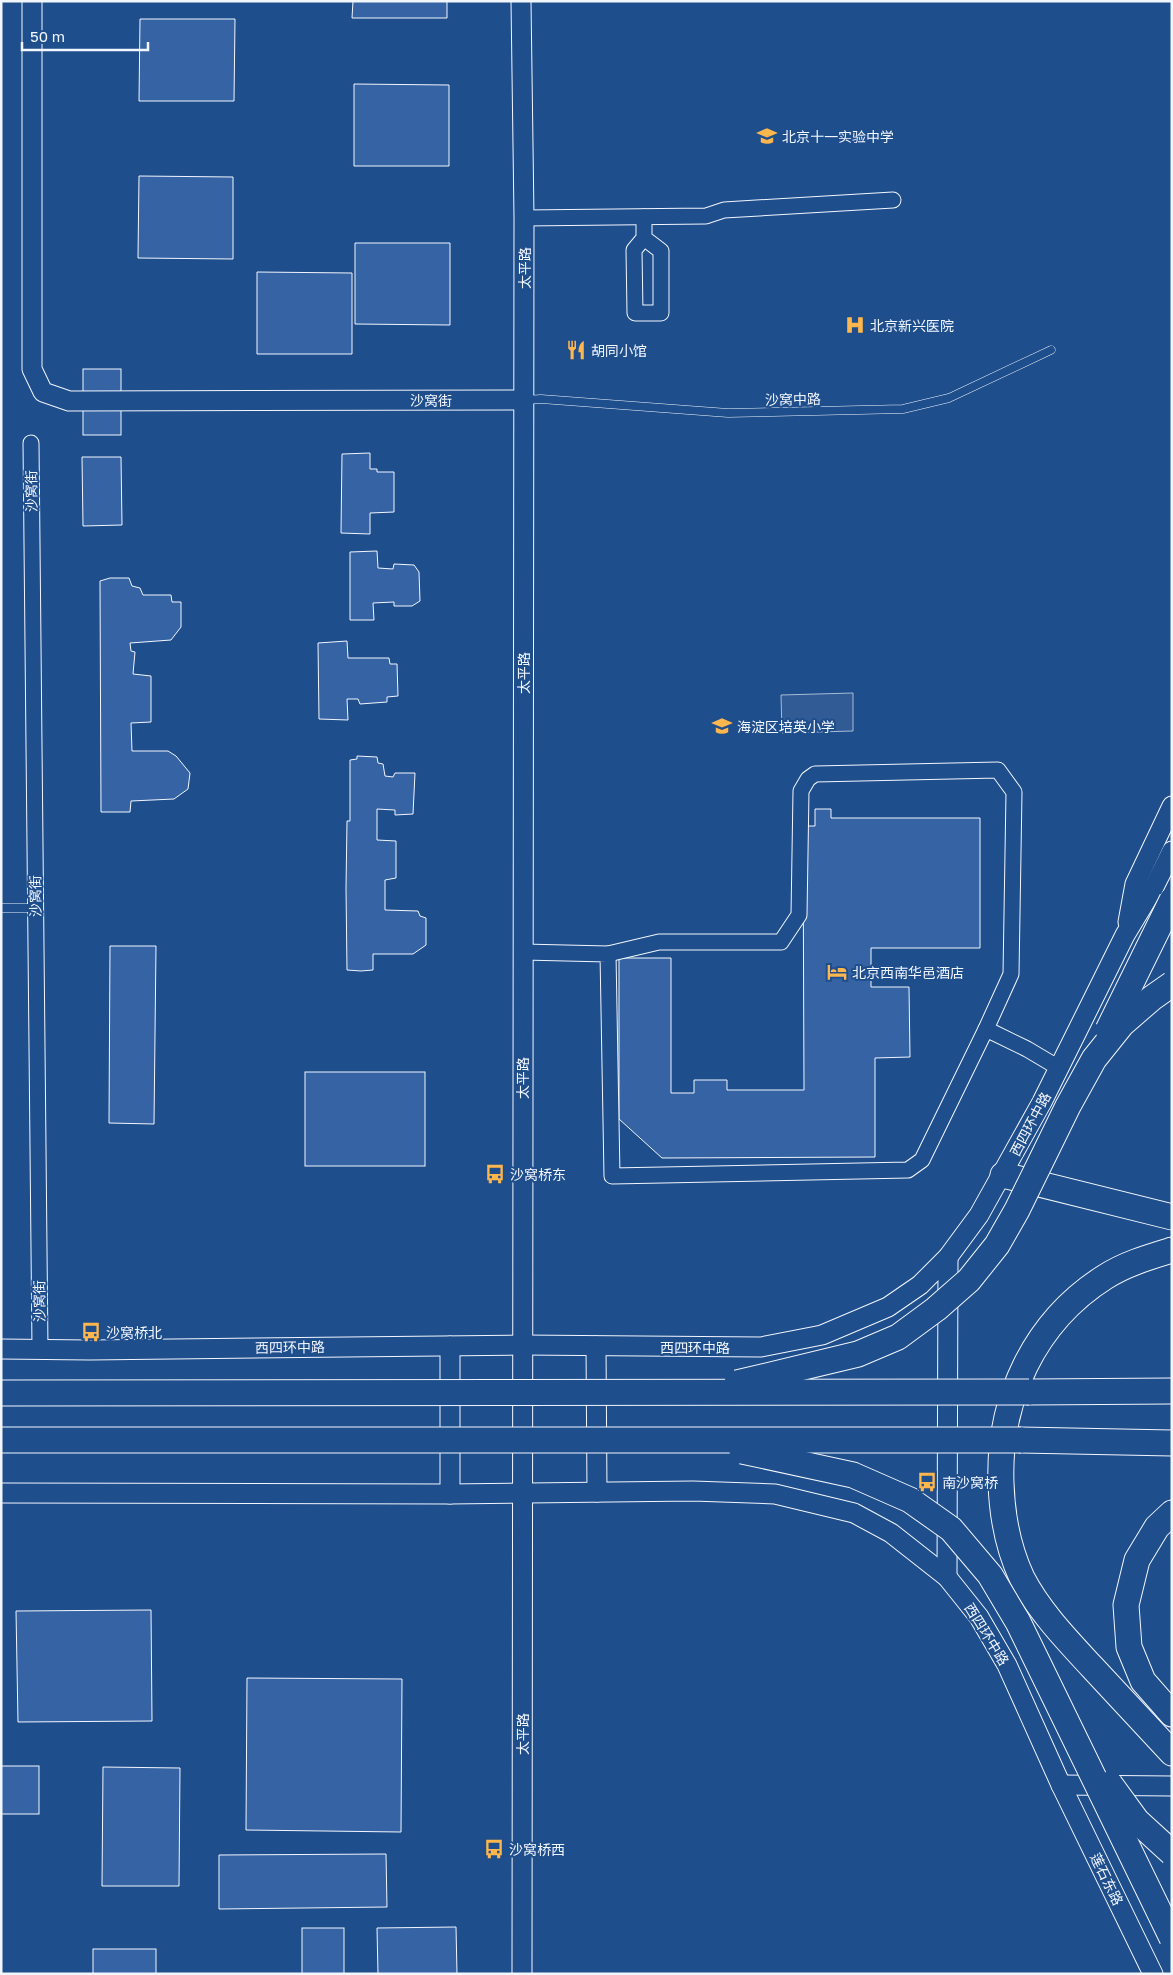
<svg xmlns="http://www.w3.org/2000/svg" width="1173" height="1975" font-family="'Golos Text','Noto Sans SC',sans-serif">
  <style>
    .built { fill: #305b95; stroke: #a8bbd7 }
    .building { fill: #3563a3; stroke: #f2f6ff }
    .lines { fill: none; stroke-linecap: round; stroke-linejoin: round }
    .service-casing { stroke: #f2f6ff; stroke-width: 9 }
    .minor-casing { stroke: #f2f6ff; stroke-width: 17 }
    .tertiary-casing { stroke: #f2f6ff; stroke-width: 21 }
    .trunk-casing { stroke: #f2f6ff; stroke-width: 27 }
    .service { stroke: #1f4e8c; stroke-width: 8 }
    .minor { stroke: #1f4e8c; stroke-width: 15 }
    .tertiary { stroke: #1f4e8c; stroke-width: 19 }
    .trunk { stroke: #1f4e8c; stroke-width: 25 }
    .trunk-bridge-casing { stroke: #f2f6ff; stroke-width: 27; stroke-linecap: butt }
    .trunk-bridge { stroke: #1f4e8c; stroke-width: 25 }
    .labels { text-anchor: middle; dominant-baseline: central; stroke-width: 4; stroke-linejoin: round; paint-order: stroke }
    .poi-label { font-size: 14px; fill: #f2f6ff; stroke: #1f4e8c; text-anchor: start }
    .street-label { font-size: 14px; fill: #f2f6ff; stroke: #1f4e8c }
  </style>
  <rect width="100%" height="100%" fill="#1f4e8c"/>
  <polygon class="built" points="853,693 853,731 782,733 781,695"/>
  <g class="building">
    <polygon points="353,1 447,1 447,18 352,18"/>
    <polygon points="140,19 235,19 234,101 139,101"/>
    <polygon points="354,84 449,85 449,166 354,166"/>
    <polygon points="139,176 233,177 233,259 138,258"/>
    <polygon points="355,243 450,243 450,325 355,324"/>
    <polygon points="257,272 352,273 352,354 257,354"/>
    <rect x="83" y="369" width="38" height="66"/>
    <polygon points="370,453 370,469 377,469 377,472 394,472 394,512 370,513 370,534 341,533 342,454"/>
    <polygon points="82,457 121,457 122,525 83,526"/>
    <polygon points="377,551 378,568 393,569 394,564 414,565 419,572 420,601 412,606 394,606 394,602 373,603 374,620 350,620 350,552"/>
    <polygon points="110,578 129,578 132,586 140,588 143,595 171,595 172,602 181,602 181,627 171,640 130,643 131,651 135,652 133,674 151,676 151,722 131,723 132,751 168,751 176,756 190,773 188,789 174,799 131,801 130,812 101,812 100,581"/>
    <polygon points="347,641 348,658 389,658 390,664 397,664 398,696 387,697 387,702 360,704 358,699 347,699 348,720 319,719 318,643"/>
    <polygon points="357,756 377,757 378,763 383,764 385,776 393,777 395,773 415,773 413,814 395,815 395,810 377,809 377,840 396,841 396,878 385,880 385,910 418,911 420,916 426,918 426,945 413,954 373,954 373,970 361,971 347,970 346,888 347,821 350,821 350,760 357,759"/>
    <polygon points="815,809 831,809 831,818 980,818 980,948 871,948 871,987 909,987 910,1057 875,1058 875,1157 662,1158 619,1119 619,958 671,958 671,1093 694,1093 694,1080 727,1080 727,1090 804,1090 803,826 815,826"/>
    <polygon points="110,946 156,946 154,1124 109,1123"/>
    <rect x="305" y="1072" width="120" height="94"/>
    <polygon points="151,1610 152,1721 18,1722 16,1611"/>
    <polygon points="247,1678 402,1679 401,1832 246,1830"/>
    <rect x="1" y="1766" width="38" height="48"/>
    <polygon points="103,1767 180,1768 179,1886 102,1886"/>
    <polygon points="386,1854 387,1907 219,1909 219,1855"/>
    <polygon points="456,1927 457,1974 378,1974 377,1928"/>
    <rect x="302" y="1928" width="42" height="46"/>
    <rect x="93" y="1949" width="63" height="25"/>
  </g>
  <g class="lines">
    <defs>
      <g id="service">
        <polyline points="524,400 541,399 728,413 903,409 949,398 1051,350"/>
        <polyline points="1,908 35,908"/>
      </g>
      <g id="minor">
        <polyline points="524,218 706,216 724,210 893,200"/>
        <polyline points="644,238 661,251 661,313 635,313 634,250 644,238 644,217"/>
        <polyline points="31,443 40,1349"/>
        <polyline points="523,952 608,954 612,1176 908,1170 922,1160 986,1029 1027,1049 1059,1068"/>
        <polyline points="608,954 659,942 781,942 799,915 801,791 808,779 815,774 998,770 1014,792 1011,974 986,1029"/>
      </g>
      <g id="tertiary">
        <polyline points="32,1 32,369 43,392 69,401 524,400"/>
        <polyline points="521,1 524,218 522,1974"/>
        <polyline points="1128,922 1135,884 1172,806"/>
        <polyline points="450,1346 450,1494"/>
        <polyline points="596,1346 597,1492"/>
        <polyline points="1,1349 90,1350 522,1345 761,1347 822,1335 888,1307 920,1285 948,1257 979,1215 1042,1102 1125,935 1154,887 1172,851"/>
        <polyline points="1,1493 450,1494 693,1491 775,1494 854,1513 891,1533 947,1577 979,1617 1007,1665 1061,1785 1153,1974"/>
        <polyline points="947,1577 948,1257"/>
        <polyline points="1061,1785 1172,1786"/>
      </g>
      <g id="trunk">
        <polyline points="1003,1175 1172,1217"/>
        <path d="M1172,1250C1149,1257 1125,1264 1105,1277C1034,1322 998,1400 1001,1483C1002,1515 1008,1548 1022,1578C1039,1611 1067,1640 1092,1667C1119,1696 1145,1724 1172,1753"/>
        <polyline points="1029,1392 1172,1391"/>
        <polyline points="1021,1440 1172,1443"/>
        <polyline points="1172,1513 1157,1527 1137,1560 1126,1605 1129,1647 1143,1681 1172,1714"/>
      </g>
    </defs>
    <use href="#service" class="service-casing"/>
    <use href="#minor" class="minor-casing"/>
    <use href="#tertiary" class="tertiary-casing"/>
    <use href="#trunk" class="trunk-casing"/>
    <use href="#service" class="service"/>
    <use href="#minor" class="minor"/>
    <use href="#tertiary" class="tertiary"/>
    <use href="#trunk" class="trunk"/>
    <defs>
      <g id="trunk-bridge">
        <polyline points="1108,1030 1172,900"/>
        <polyline points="737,1383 858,1354 898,1337 936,1309 969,1280 997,1245 1017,1210 1068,1106 1094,1059 1122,1024 1152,998 1172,984"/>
        <polyline points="1,1393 1029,1392"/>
        <polyline points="1,1440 1021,1440"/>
        <polyline points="742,1451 853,1475 910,1500 951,1529 990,1575 1018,1622 1172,1938"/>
        <polyline points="1110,1784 1137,1821 1172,1853"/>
      </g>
    </defs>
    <use href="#trunk-bridge" class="trunk-bridge-casing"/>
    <use href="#trunk-bridge" class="trunk-bridge"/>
  </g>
  <defs>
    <symbol id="school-bare" viewBox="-9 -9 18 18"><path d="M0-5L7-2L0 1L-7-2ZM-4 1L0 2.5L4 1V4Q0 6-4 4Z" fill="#ffb74d" stroke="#1f4e8c" stroke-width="2.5" paint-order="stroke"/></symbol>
    <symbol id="hospital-bare" viewBox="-9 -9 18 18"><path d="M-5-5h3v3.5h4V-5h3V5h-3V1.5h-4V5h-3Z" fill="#ffb74d" stroke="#1f4e8c" stroke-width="2.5" paint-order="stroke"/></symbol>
    <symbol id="restaurant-bare" viewBox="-9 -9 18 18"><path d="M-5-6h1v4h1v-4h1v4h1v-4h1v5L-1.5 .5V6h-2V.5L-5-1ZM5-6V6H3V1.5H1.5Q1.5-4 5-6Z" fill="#ffb74d" stroke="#1f4e8c" stroke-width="2.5" paint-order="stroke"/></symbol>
    <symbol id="hotel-bare" viewBox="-9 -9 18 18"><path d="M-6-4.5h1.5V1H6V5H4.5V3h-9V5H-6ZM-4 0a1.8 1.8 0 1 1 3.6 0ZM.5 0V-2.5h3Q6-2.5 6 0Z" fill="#ffb74d" stroke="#1f4e8c" stroke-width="2.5" paint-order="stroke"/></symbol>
    <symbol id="bus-bare" viewBox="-9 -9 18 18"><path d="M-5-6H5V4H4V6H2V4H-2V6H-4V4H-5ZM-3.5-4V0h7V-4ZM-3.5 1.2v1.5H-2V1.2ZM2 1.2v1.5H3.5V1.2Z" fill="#ffb74d" stroke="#1f4e8c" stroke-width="2.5" paint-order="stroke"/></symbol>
  </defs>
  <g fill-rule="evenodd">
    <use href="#school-bare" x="753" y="122" width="28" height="28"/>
    <use href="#hospital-bare" x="841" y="311" width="28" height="28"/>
    <use href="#restaurant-bare" x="562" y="336" width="28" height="28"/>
    <use href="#school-bare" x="708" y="712" width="28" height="28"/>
    <use href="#hotel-bare" x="823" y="958" width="28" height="28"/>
    <use href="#bus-bare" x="481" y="1160" width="28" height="28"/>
    <use href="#bus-bare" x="77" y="1318" width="28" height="28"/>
    <use href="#bus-bare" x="913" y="1468" width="28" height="28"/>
    <use href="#bus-bare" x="480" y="1835" width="28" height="28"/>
  </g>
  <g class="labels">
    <g class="poi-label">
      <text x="782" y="136">北京十一实验中学</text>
      <text x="870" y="325">北京新兴医院</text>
      <text x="591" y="350">胡同小馆</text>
      <text x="737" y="726">海淀区培英小学</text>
      <text x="852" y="972">北京西南华邑酒店</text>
      <text x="510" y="1174">沙窝桥东</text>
      <text x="106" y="1332">沙窝桥北</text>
      <text x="942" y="1482">南沙窝桥</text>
      <text x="509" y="1849">沙窝桥西</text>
    </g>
    <g class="street-label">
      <text transform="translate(524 268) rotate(-90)">太平路</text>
      <text transform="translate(793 399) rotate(-1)">沙窝中路</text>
      <text x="431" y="400">沙窝街</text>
      <text transform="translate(31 491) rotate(-91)">沙窝街</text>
      <text transform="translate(523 673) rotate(-90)">太平路</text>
      <text transform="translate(35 896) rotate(-91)">沙窝街</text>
      <text transform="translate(522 1078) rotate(-90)">太平路</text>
      <text transform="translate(1030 1124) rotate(-62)">西四环中路</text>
      <text transform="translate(39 1301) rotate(-91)">沙窝街</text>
      <text transform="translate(290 1347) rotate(-1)">西四环中路</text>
      <text x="695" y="1347">西四环中路</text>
      <text transform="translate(987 1634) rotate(58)">西四环中路</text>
      <text transform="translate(522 1734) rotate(-90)">太平路</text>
      <text transform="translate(1107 1879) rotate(64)">莲石东路</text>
    </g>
  </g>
  <rect width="1173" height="1975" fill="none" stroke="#f2f6ff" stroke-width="5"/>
  <path d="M22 42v8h126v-8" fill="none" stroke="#f2f6ff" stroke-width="2.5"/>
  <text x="30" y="42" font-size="15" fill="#f2f6ff" stroke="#1f4e8c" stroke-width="4" paint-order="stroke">50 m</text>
</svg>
